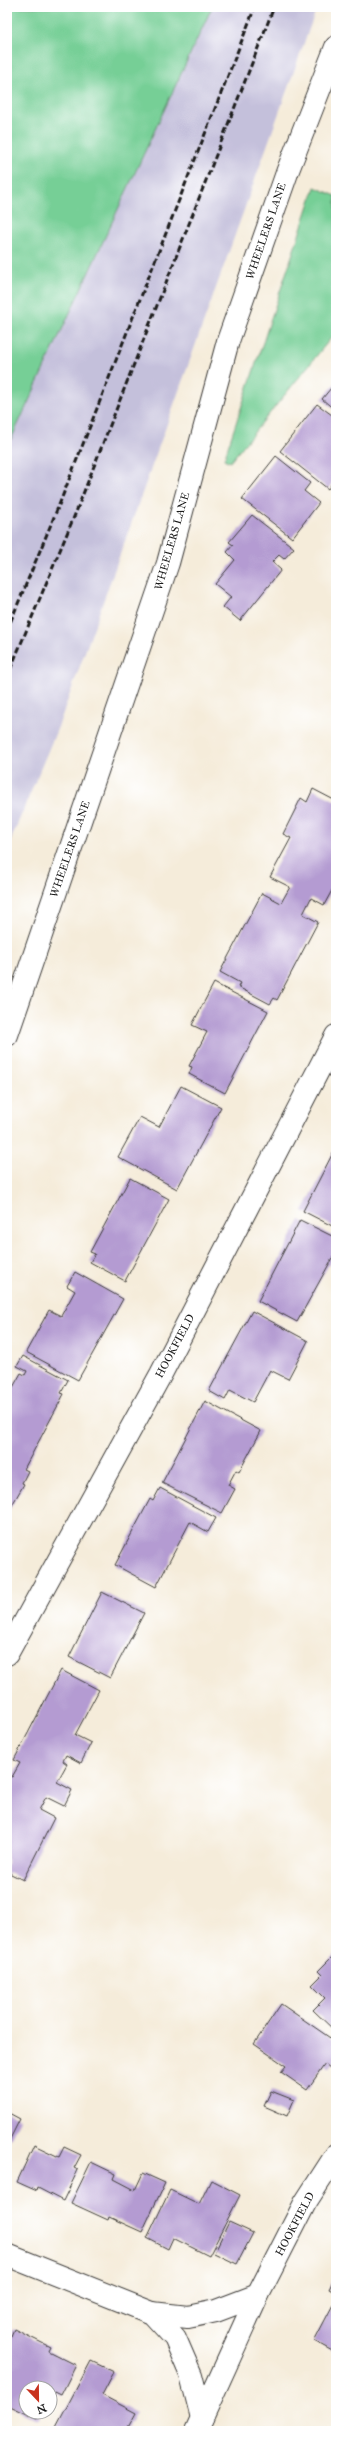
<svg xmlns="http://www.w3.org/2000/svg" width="343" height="2438" font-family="'IM FELL Great Primer',serif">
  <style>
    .industrial { fill: #c4c0db }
    .green { fill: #76cf96; stroke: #497659 }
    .building { fill: #b49bd2 }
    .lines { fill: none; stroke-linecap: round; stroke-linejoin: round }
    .minor-casing { stroke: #3d3b38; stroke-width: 24 }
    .minor { stroke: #fff; stroke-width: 22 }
    .rail { stroke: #1c1c1c; stroke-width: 3; stroke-dasharray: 6 3; stroke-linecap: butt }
    .labels { text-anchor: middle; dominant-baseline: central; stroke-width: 3; stroke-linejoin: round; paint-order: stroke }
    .street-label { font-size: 11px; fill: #1c1c1c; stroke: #fff }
  </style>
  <rect width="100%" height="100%" fill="#fff"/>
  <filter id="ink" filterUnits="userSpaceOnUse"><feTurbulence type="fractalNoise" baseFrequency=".025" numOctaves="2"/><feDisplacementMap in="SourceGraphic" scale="8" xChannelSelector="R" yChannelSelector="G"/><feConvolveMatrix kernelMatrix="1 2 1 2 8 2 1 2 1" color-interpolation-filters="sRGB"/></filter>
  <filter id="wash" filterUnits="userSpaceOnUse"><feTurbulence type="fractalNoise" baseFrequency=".012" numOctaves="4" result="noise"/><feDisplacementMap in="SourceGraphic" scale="16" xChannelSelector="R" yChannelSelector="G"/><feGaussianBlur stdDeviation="0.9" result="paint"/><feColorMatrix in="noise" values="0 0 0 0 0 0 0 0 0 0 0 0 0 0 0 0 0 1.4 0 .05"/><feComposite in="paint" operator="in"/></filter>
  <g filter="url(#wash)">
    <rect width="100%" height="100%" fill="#f5ecda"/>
    <polygon class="industrial" points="212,7 317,7 58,727 7,849 7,448"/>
    <g class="green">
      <polygon points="7,7 212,7 7,448"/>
      <polygon points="315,187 336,196 336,332 230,462 224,459"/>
    </g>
    <g id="blocks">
      <g class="building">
        <polygon points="336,382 336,411 322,399"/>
        <polygon points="317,404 336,418 336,478 328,489 280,451"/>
        <polygon points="276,456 310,483 304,491 319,503 292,538 242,499"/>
        <polygon points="252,515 294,548 284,559 279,555 272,562 281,570 240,621 223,607 231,597 215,584 235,560 227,552 233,545 229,542"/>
        <polygon points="313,789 336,801 336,883 324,905 311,898 303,914 318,922 277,1000 274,998 270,1004 238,987 240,983 220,972 262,893 281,903 290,887 270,877 291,838 283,834 301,798 307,802"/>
        <polygon points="214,983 268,1011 225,1093 189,1074 192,1067 189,1066 207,1032 192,1025"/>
        <polygon points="181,1086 221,1107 177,1189 118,1157 140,1117 159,1127"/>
        <polygon points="336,1147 336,1228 303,1211"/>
        <polygon points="130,1178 169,1199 125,1281 90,1262 95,1254 90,1252"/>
        <polygon points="300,1220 336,1238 336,1258 333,1257 297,1322 258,1301"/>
        <polygon points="75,1272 123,1299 78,1380 26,1352 49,1310 61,1316 75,1291 67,1286"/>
        <polygon points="252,1311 308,1341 288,1379 270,1370 253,1402 230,1390 225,1400 209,1391"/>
        <polygon points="23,1356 68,1380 61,1393 64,1394 24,1469 28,1471 22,1483 24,1484 7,1514 7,1398 21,1373 25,1375 27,1371 17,1366"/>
        <polygon points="205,1401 261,1431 239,1472 236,1470 228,1485 235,1489 222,1513 162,1483"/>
        <polygon points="160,1488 216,1518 208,1532 190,1522 156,1587 115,1565 150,1499 153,1501"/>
        <polygon points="102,1592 144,1613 110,1678 69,1657"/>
        <polygon points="61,1670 99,1690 75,1735 91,1743 81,1763 66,1755 63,1761 67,1764 57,1782 72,1790 64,1806 46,1797 39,1810 54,1818 23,1880 9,1873 7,1877 7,1775 12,1777 20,1763 14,1760"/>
        <polygon points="336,1953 336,2032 313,2010 325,1998 312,1985 322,1975 318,1971"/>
        <polygon points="281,2004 336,2042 336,2059 330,2068 325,2064 307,2090 281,2072 286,2066 254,2044"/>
        <polygon points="271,2091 294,2100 287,2116 264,2106"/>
        <polygon points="7,2112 20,2119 7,2145"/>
        <polygon points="34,2145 59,2157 64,2147 81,2155 74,2168 78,2170 63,2201 38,2188 37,2191 17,2182"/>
        <polygon points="91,2162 116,2174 114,2179 135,2190 143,2173 165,2183 142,2232 109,2217 108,2220 71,2203"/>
        <polygon points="211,2180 240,2195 209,2256 173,2238 168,2249 147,2238 170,2190 199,2204"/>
        <polygon points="229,2222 253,2233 237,2264 214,2253"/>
        <polygon points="336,2275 336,2293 329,2289"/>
        <polygon points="336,2299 336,2353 314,2341"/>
        <polygon points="14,2329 50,2347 48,2351 76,2365 61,2395 55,2392 50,2401 50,2388 26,2388 26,2412 41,2412 37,2419 7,2405 7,2335 11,2336"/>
        <polygon points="91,2361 114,2372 102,2395 136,2413 126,2431 54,2431"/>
      </g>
    </g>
  </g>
  <g filter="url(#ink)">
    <use href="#blocks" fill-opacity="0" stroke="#3d3b38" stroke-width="1"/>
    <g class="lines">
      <defs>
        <g id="minor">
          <polyline points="7,1035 168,563 228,341 288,170 336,47"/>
          <polyline points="7,1654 161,1374 336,1036"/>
          <polyline points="7,2255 152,2313 175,2338 191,2375 202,2418"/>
          <polyline points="152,2313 188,2317 216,2311 258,2295"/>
          <polyline points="196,2431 258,2295 305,2203 336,2155"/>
        </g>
      </defs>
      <use href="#minor" class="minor-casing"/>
      <use href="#minor" class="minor"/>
      <g class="rail">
        <polyline points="7,630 59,505 255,7"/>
        <polyline points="7,677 76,512 274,7"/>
      </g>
    </g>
  </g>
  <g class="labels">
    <g class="street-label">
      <text transform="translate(266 231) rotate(-71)">WHEELERS LANE</text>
      <text transform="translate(172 541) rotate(-74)">WHEELERS LANE</text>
      <text transform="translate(70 849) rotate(-71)">WHEELERS LANE</text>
      <text transform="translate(175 1346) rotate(-62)">HOOKFIELD</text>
      <text transform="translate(295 2224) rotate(-62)">HOOKFIELD</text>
    </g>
  </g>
  <rect width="343" height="2438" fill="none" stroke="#fff" stroke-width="24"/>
  <g transform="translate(38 2400) rotate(158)"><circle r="19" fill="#ffffff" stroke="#a4a4a4"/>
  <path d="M0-3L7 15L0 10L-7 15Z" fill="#c8321e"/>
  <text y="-6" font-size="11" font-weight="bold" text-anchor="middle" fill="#1c1c1c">N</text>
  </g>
</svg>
